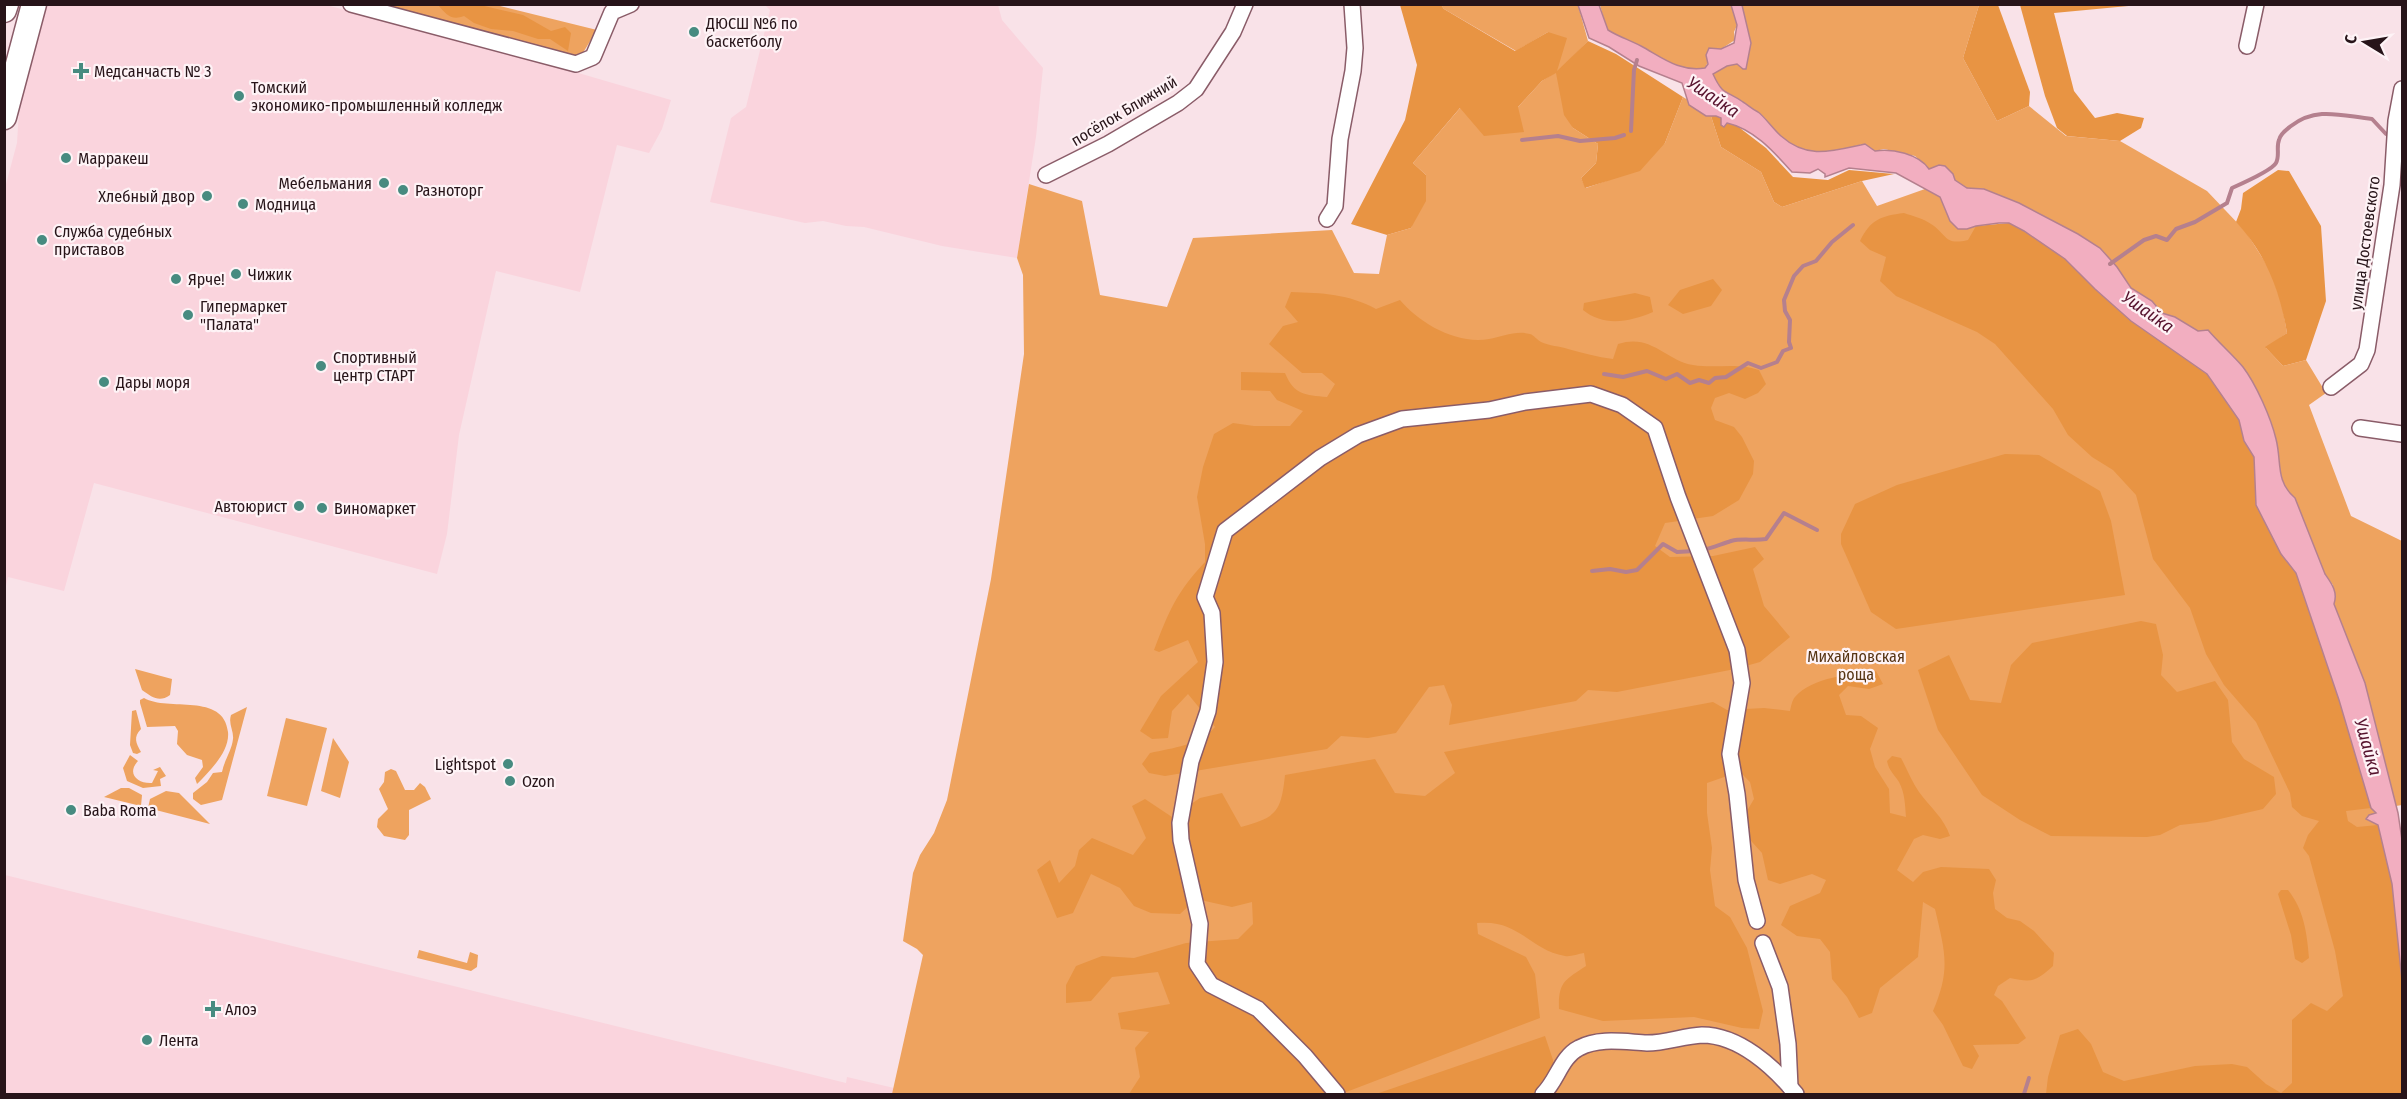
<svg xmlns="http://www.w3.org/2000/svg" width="2407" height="1099" font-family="'Fira Sans Condensed',sans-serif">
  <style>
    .built { fill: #fad4dd }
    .green { fill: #eea35f }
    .forest { fill: #e89443 }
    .water { fill: #f2aec0; stroke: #b5808e; stroke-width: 1.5 }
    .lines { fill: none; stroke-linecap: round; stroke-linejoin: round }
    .stream { stroke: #b5808e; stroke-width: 4 }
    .street-casing { stroke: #8a5c68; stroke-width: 18 }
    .primary-casing { stroke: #8a5c68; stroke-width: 27 }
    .street { stroke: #fff; stroke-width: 15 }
    .primary { stroke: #fff; stroke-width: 24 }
    .poi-dot { fill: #478b80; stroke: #fef3f6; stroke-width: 2 }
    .labels { text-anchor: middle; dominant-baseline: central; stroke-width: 4.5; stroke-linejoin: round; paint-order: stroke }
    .poi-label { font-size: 16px; fill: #271419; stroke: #fef3f6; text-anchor: start }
    .street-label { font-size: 16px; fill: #271419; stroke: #fef3f6 }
    .park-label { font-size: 16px; fill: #573514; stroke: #fef3f6 }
    .water-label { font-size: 18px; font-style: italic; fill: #56122d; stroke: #fef3f6 }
  </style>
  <rect width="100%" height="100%" fill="#f9e2e8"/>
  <g class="built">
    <polygon points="46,5 326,5 503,51 671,100 662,129 649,153 617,145 580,292 496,271 459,435 447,534 437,574 94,483 64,591 8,577 5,590 5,188 17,143 19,111"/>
    <polygon points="765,5 998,5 1002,20 1043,68 1036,137 1017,258 942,246 864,227 846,226 823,221 805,223 710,202 731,118 746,107 770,10"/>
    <polygon points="5,875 846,1083 847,1077 894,1088 892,1094 5,1094"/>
  </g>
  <g class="green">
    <polygon points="386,4 496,5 597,30 581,56 570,58 386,7"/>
    <polygon points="1441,5 1578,5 1588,41 1557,73 1573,128 1598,144 1596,163 1581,178 1586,188 1606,181 1665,143 1683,97 1710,113 1721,147 1761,172 1774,202 1782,207 1862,181 1877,206 1925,189 1940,197 1950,221 1967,229 1976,226 2095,289 2131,321 2188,360 2239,420 2244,441 2254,457 2269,528 2281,554 2371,808 2376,814 2402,981 2402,1094 892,1094 923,955 917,949 903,941 913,873 920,855 934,833 947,800 991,579 1024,354 1023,275 1017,258 1029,184 1082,201 1100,295 1167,307 1193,238 1332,230 1354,273 1379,274 1387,235 1411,228 1426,175 1413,163 1461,107 1518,107 1542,81 1556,72 1548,32 1516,51 1444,9"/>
    <polygon points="1600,5 1731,5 1737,25 1734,32 1735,40 1721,49 1714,49 1705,68 1690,70 1681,68 1607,30"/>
    <path d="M1742,6L1979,5L1963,58L1997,121L2029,106L2066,136L2120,141L2207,191L2246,232L2270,270L2282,304L2287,333L2266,348L2283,366L2306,360L2326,393L2309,405L2351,516L2402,541V805L2396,806L2365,683L2334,604L2333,585L2325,574L2295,498C2275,481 2282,462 2276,439C2271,418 2256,384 2243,367C2232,354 2218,344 2208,330L2198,331L2175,317L2162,313L2152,301L2131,288L2117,267L2100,248L2078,234L2019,203L1984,189L1967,188L1955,180L1953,174L1929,169L1915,156L1884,149L1875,151L1864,144C1832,151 1808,160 1780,136C1774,130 1764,116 1758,112C1752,109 1748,105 1743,102C1725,90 1723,95 1713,74L1727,66L1737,64Z"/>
    <path d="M135,669L172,679L170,695C159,703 152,697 142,690Z"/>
    <path d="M144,698C168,712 224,692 228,732C230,751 210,771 197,784L195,778L203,767L202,760L187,755L177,744L178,731L175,726L147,727L140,703V700Z"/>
    <path d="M247,707L222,800L201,805L193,799V793L207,782L213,773L222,772C224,761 232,750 233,739C234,731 228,724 231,715Z"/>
    <path d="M136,710L141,729C133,737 136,743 141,752L137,754L133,753L130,745L132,711Z"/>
    <polygon points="286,718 327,728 307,806 267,796"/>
    <polygon points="333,738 349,762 340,798 321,791"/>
    <path d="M130,755L138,761C126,774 138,784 152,783L158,771L153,770L160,767L166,776L160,779L161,786L143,788L127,781L123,768Z"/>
    <polygon points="391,769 396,771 405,790 414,790 420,783 425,787 431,799 409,810 409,835 405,840 384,836 377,827 378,819 388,809 379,789 384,782 385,772"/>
    <polygon points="121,788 129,788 142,795 141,806 104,797"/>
    <polygon points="166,791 179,793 210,824 148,808 150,799"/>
    <polygon points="419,950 467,963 470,952 478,955 477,967 471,971 417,958"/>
  </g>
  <g class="forest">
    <path d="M438,5H480L523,15L551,31L565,27L571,33L568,51L550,39H538L513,31L491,29L474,23L464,16C451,21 446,14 438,5Z"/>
    <polygon points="1400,5 1441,5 1444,9 1515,51 1548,32 1567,38 1557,71 1588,41 1616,54 1683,97 1665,143 1640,171 1585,188 1581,178 1596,163 1598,144 1573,128 1564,115 1556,73 1542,81 1518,107 1524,132 1484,136 1460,108 1413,163 1426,175 1426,201 1411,228 1387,235 1351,224 1405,120 1417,65"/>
    <polygon points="1979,5 1998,5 2030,92 2029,106 1997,121 1963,58"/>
    <polygon points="2020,5 2139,5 2054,13 2074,91 2095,118 2117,113 2144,118 2141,128 2120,141 2067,136 2057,128 2045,96"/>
    <polygon points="1719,112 1766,148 1793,177 1828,180 1849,170 1894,174 1862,181 1782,207 1774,202 1761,172 1721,147 1710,113"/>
    <path d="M2278,170L2289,171L2321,226L2326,301L2306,360L2283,366L2265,347L2287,333C2280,291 2266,254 2236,222L2241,209L2243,193Z"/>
    <path d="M1904,213C1913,216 1924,219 1931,224C1947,234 1944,246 1968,240L1976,226L2009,223L2047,244L2065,259L2095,289L2131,321L2207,374L2229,403L2239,420L2244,441L2254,457L2256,505L2281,554L2296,573L2339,700L2371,808L2346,811L2348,821L2357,827L2378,825L2392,884L2401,964L2402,1094H2046L2048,1077L2060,1035L2078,1029L2091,1044L2103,1072L2124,1081L2195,1066L2232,1064L2247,1067L2266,1084L2281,1093L2292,1083V1020L2311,1003L2327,1011L2343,996L2335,951L2309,856L2303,848L2308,835L2319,821L2302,816L2292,807L2290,793L2256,722L2224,685L2206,654L2190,608L2153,559L2136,495L2113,470L2092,457L2068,435L2053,409L1995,344L1977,332L1896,296L1880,281L1886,257L1870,250L1860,241C1871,219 1881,216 1904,213Z"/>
    <polygon points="1713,279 1722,290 1711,306 1683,314 1668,305 1680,290"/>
    <path d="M1291,292C1322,293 1349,294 1376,309L1400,300C1419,323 1457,345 1489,339C1502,337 1516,330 1530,334C1534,335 1537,340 1541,342C1549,346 1560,346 1568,349C1583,353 1597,357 1613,359L1618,344C1651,333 1665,360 1693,365C1717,369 1735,362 1759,370L1766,384L1758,393L1745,399L1729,393L1715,398L1711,408L1715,420L1734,427L1742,437L1754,461L1753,474L1739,500L1713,516L1665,523L1655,546L1670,557L1713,556L1755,547L1764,559L1753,569L1764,606L1790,637L1760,662L1735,669L1617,692L1588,690L1576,701L1449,725L1452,705L1444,685L1429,687L1396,733L1368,738L1341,736L1327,749L1165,776L1149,773L1142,764L1150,753C1173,748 1199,745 1215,727L1188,694L1172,711L1168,738L1152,739L1140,731L1161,696L1198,662L1188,640L1159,652L1154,650C1169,611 1176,593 1205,562V544L1197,497L1203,467L1214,434L1233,423L1254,426H1290L1303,411L1277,400L1270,391L1241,390V372L1285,373C1294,395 1305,395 1327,397L1335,384L1322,373H1302L1269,344L1283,326L1298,322L1285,307Z"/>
    <path d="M1635,293L1650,297L1653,312C1629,322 1604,327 1583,310L1584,303Z"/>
    <polygon points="2005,454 2039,455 2100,491 2111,521 2125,595 1896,629 1871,612 1841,544 1841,534 1855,504 1897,485"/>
    <polygon points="2141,621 2156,624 2163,655 2161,675 2177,692 2215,681 2228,700 2232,742 2244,759 2274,777 2276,794 2263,809 2207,822 2180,825 2160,835 2147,837 2051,836 2020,820 1982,795 1938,730 1918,670 1949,655 1970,700 2001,703 2011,665 2032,643"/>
    <path d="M1876,671L1883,684L1869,689L1848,686L1839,695L1846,715L1861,716L1878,728L1870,749L1875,767L1889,789L1890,813L1906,817C1905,805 1905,793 1899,782C1894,774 1889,771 1887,761L1892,756L1901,758C1907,769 1912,782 1919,792C1930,807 1944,818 1950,836L1940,839L1923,835L1914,839L1897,870L1913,882L1923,872L1941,867L1989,869L1996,880L1993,893L1995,909L2007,918L2020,921L2034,931L2054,953L2053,966C2036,981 2033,983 2010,978L1998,986L1994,995L2002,1001L2026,1038L2018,1044L1973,1045L1979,1056L1972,1069L1963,1066L1943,1025L1933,1011C1951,969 1945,952 1935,909L1923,902L1918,957L1880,988L1872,1013L1859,1018L1847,997L1832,979L1830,952L1820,939L1797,936L1781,925L1790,906L1820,893L1826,880L1812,874L1780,884L1768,880L1762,853L1743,832L1744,816L1754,799L1750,782L1743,775H1730L1707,783V813L1712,848L1710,870L1715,906L1730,917L1747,948L1763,1011L1759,1029L1742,1028L1694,1017L1603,1021L1559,1009C1558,982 1565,980 1586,966L1584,953C1578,954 1570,957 1565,956C1529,950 1520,919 1477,923L1478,934L1526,957L1535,974L1540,1018L1341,1094H1129L1140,1077L1135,1048L1149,1032L1121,1029L1118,1013L1170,1004L1158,972L1112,977L1091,1001L1066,1003V985L1076,966L1102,956L1134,958L1186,943L1238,939L1253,924L1252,902L1232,907L1196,899L1180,914L1151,913L1134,906L1120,888L1091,874L1073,913L1057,918L1037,870L1050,860L1059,883L1075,866L1079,850L1092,838L1133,855L1146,838L1132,806L1145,799L1172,817L1200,798L1222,793L1241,827C1277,817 1281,812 1285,775L1375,759L1395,793L1425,796L1455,773L1444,752L1713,702L1727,710L1764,708L1790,711C1791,707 1792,700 1795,697C1812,677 1852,674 1876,671Z"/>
    <path d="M2281,890H2288C2304,910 2307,933 2309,958L2302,963L2295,959L2291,935L2278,894Z"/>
    <polygon points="1545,1036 1553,1060 1554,1094 1376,1094"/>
  </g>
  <path class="water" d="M1578,5H1599L1608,30C1619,37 1630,40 1641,46C1663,58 1679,72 1705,68L1708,64L1706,55L1709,48L1721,49L1734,43L1737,25L1731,5H1742L1751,43L1746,69H1743L1737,64L1727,66L1713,74C1723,96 1726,90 1743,102C1748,105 1752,109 1758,112C1764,116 1774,130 1781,136C1808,160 1832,151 1865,144L1875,151C1892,148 1919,154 1929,169L1939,165L1945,166L1953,174L1955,180L1967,188L1984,189L2019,203L2078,234L2100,248L2117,267L2131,288L2152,301L2162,313L2175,317L2198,331L2208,330C2219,343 2232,354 2243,367C2256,384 2271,418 2276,439C2282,462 2275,481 2295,498L2325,574C2332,584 2338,592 2334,604L2365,683L2398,813L2402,840V981L2392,884L2378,825L2366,819L2369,815L2376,813L2371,808L2339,700L2296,573L2281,554L2256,505L2254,457L2244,441L2239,420L2207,374L2131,321L2095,289L2065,259L2024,231L2009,223H1999L1976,226L1967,229H1958L1950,221L1940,197L1896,173L1849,168L1825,177V174L1818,169L1810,173L1792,172C1774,152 1754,129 1727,123L1724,127L1721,125V118L1716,116H1706L1689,105L1682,83L1639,66L1609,47L1589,38Z"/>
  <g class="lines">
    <g class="stream">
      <polyline points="1631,131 1634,70 1637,60"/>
      <polyline points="1522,140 1558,136 1580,141 1615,138 1624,135"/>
      <path d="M2110,264L2144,240L2156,236L2167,240L2176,229L2195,222L2227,203L2232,188C2241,184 2272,170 2276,163C2280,156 2276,147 2279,140C2280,134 2286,130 2291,126C2317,106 2342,116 2372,119L2386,134"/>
      <polyline points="1604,374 1623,377 1647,371 1666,379 1677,374 1690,383 1699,380 1709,383 1715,378 1726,377 1748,363 1761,368 1777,362 1783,351 1791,348 1789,342 1790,320 1785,311 1784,300 1794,276 1803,266 1816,261 1832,242 1853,225"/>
      <path d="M1702,550C1712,548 1721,544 1731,541C1742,538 1754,541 1766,539L1784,513L1817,530"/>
      <polyline points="1592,571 1610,569 1626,572 1637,570 1663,544 1677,552 1695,551"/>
      <polyline points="2024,1094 2029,1078"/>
    </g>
    <defs>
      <g id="street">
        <polyline points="351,4 576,64 593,57 612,12 631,4"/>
        <polyline points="2247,46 2256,4"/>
        <polyline points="1046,175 1108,144 1178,103 1196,89 1233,32 1245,4"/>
        <polyline points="1327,219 1335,206 1340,139 1353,71 1355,48 1352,4"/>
        <polyline points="2331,387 2361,364 2367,350 2392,185 2396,121 2402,89"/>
        <polyline points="2360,428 2402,434"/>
        <polyline points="1763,943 1780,987 1788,1044 1790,1087"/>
        <polyline points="1337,1094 1305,1056 1258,1009 1211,985 1197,964 1200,924 1181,840 1180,823 1191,761 1208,711 1215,662 1212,613 1205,597 1225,531 1320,458 1358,435 1402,419 1489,410 1525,402 1591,394 1622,405 1655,428 1678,497 1737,650 1742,683 1730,754 1737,794 1746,880 1757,921"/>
        <path d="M1543,1094C1557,1081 1561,1057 1579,1048C1599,1037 1625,1042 1647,1043C1666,1043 1683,1036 1702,1035C1739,1035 1774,1067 1796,1094"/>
      </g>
      <g id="primary">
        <polyline points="4,10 6,4"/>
        <polyline points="4,117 34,4"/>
      </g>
    </defs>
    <use href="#street" class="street-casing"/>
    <use href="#primary" class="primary-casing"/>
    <use href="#street" class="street"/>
    <use href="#primary" class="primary"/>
  </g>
  <g class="poi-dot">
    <circle cx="694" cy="32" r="6"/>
    <path d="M78 62h6v6h6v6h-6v6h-6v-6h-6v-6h6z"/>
    <circle cx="239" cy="96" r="6"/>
    <circle cx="66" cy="158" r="6"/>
    <circle cx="384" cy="183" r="6"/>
    <circle cx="403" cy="190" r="6"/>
    <circle cx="207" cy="196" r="6"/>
    <circle cx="243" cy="204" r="6"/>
    <circle cx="42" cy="240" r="6"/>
    <circle cx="236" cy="274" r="6"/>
    <circle cx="176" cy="279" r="6"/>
    <circle cx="188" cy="315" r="6"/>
    <circle cx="321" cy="366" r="6"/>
    <circle cx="104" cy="382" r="6"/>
    <circle cx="299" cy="506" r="6"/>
    <circle cx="322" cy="508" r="6"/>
    <circle cx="508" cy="764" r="6"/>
    <circle cx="510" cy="781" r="6"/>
    <circle cx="71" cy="810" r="6"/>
    <path d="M210 1000h6v6h6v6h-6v6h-6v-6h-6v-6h6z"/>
    <circle cx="147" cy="1040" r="6"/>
  </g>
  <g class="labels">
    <g class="poi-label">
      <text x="706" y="23">ДЮСШ №6 по<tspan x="706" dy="18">баскетболу</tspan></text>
      <text x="94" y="71">Медсанчасть № 3</text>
      <text x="251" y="87">Томский<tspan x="251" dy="18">экономико-промышленный колледж</tspan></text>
      <text x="78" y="158">Марракеш</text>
      <text x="372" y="183" text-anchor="end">Мебельмания</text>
      <text x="415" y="190">Разноторг</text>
      <text x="195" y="196" text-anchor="end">Хлебный двор</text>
      <text x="255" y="204">Модница</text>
      <text x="54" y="231">Служба судебных<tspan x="54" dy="18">приставов</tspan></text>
      <text x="248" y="274">Чижик</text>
      <text x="188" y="279">Ярче!</text>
      <text x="200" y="306">Гипермаркет<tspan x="200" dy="18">"Палата"</tspan></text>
      <text x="333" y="357">Спортивный<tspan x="333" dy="18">центр СТАРТ</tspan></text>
      <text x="116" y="382">Дары моря</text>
      <text x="287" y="506" text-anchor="end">Автоюрист</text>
      <text x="334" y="508">Виномаркет</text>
      <text x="496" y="764" text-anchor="end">Lightspot</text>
      <text x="522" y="781">Ozon</text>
      <text x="83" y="810">Baba Roma</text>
      <text x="225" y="1009">Алоэ</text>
      <text x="159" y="1040">Лента</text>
    </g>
    <g class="street-label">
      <text transform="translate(1124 111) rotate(-31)">посёлок Ближний</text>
      <text transform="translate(2365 243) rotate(-82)">улица Достоевского</text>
    </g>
    <g class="park-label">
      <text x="1856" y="656">Михайловская<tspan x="1856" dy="18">роща</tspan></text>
    </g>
    <g class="water-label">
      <text transform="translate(1713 97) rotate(34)">Ушайка</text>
      <text transform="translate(2148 312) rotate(35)">Ушайка</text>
      <text transform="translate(2368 747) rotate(74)">Ушайка</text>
    </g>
  </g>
  <rect width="2407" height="1099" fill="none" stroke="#271419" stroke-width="12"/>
  <g transform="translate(2365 42) rotate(281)" stroke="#fef3f6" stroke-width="4.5" paint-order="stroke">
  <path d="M0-4.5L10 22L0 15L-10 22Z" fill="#271419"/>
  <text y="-9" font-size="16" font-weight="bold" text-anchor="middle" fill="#271419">С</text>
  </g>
</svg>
